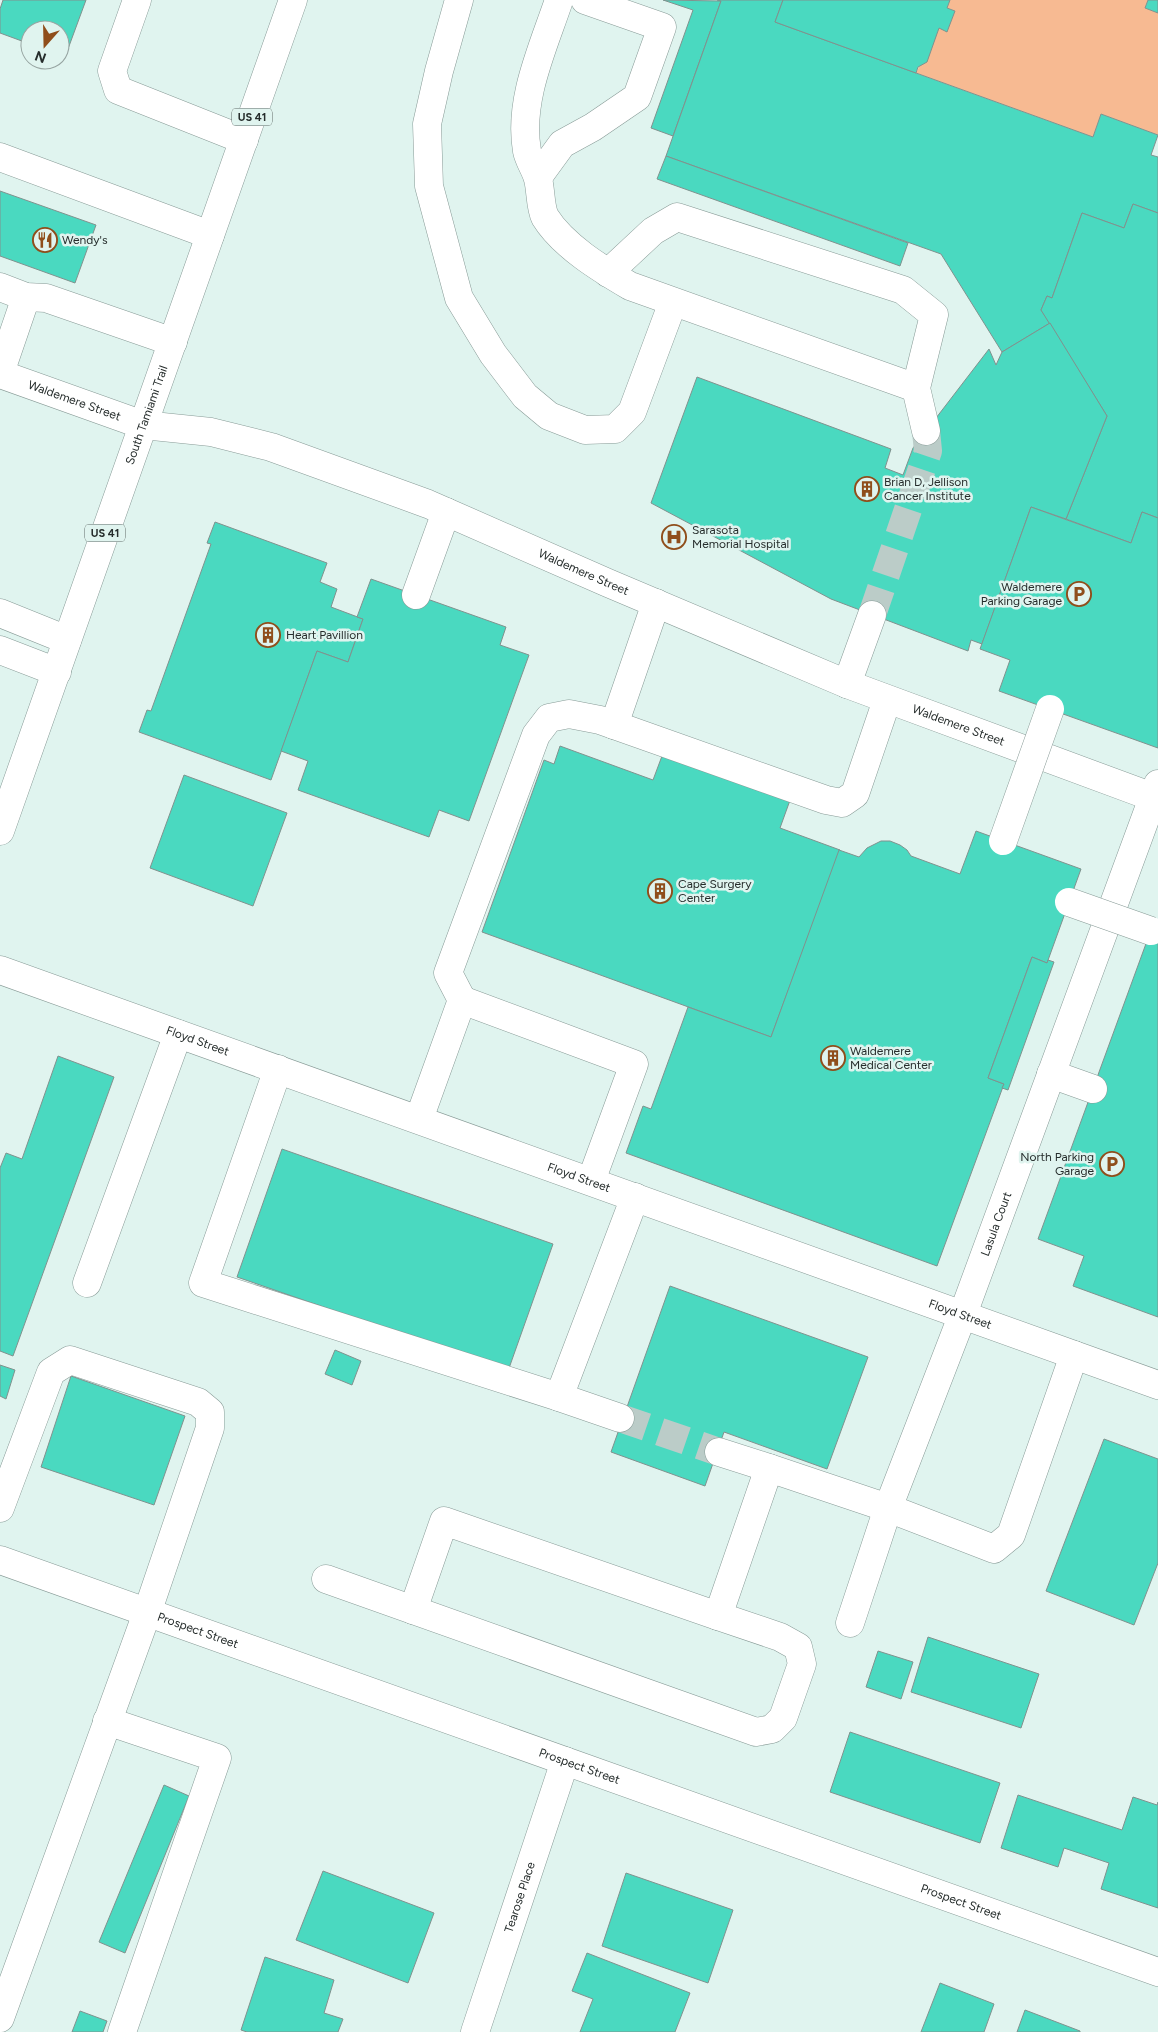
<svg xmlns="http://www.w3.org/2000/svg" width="1158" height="2032" font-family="Figtree,sans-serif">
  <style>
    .green { fill: #f7ba92 }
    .building { fill: #4ad9c0; stroke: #80928e }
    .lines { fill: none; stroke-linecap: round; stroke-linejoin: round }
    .minor-tunnel { stroke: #bbccc8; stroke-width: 28; stroke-dasharray: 28 14; stroke-linecap: butt }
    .minor-casing { stroke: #889b97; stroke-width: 29 }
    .major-casing { stroke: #889b97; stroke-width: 29 }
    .minor { stroke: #fff; stroke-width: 28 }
    .major { stroke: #fff; stroke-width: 28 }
    .minor-bridge-casing { stroke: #889b97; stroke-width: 29; stroke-linecap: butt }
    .minor-bridge { stroke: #fff; stroke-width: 28 }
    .labels { text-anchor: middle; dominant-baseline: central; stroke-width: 5; stroke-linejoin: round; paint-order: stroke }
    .shield { fill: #e0f4ef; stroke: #5e6966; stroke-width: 1 }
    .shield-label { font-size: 11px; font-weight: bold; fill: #262d2c }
    .poi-label { font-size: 12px; fill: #262d2c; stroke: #e0f4ef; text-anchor: start }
    .street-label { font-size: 12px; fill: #262d2c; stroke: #e0f4ef }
  </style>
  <rect width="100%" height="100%" fill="#e0f4ef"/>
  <polygon class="green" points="950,0 1148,0 1145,8 1158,13 1158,135 1101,114 1093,137 916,73 939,28 947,31 955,11 947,8"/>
  <g class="building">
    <polygon points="3,0 86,0 65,57 60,55 60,30 30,30 30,44 0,33 0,9"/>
    <polygon points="663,0 721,1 673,136 651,128 693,10"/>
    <polygon points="717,0 783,0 775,22 1093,137 1101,114 1158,135 1151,155 1158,157 1158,213 1133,204 1124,228 1082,213 1052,298 1047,296 1041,310 1050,323 1002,352 941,254 666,156 721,1"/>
    <polygon points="783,0 950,0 947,8 955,11 947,32 939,28 927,62 918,67 916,73 775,22"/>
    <polygon points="1148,0 1158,0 1158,13 1145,8"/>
    <polygon points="666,156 908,243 900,266 657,179"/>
    <polygon points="0,191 96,225 75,283 0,256"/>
    <polygon points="1133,204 1158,213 1158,518 1142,512 1131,543 1066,519 1107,416 1041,310 1047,296 1052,298 1082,213 1124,228"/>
    <polygon points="1050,323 1107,416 1066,519 1031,507 982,644 971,640 968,651 831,599 651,503 697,377 891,449 885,468 903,475 913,448 989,349 996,365 1002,352"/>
    <polygon points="1031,507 1131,543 1142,512 1158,518 1158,748 999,691 1010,660 980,649"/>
    <polygon points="215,522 327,563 320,582 337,589 331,607 363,619 348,662 317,651 271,780 139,732 147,710 151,711 211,544 207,543"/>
    <polygon points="371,579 506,627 500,645 529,655 469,821 439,810 429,837 298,790 308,761 281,751 317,651 348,662 363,619 357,617"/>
    <polygon points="671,732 798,778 780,828 840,850 771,1037 482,932 544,760 554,764 560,746 653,780"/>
    <polygon points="184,775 287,813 253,906 150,868"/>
    <polygon points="976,831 1081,869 1047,963 1032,957 988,1078 1004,1084 937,1266 626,1153 643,1106 651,1109 688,1007 771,1037 839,850 859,857 867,848 881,841 890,841 900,845 907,850 911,856 960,874"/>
    <polygon points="1155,919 1158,921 1158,1317 1073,1286 1084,1256 1038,1239"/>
    <polygon points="1032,957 1047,963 1048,960 1054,962 1008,1090 1002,1088 1004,1084 988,1078"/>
    <polygon points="58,1056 114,1077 13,1356 0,1351 0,1168 6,1153 22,1159"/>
    <polygon points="282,1149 553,1244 508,1371 237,1277"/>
    <polygon points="670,1286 868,1357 827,1469 724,1432 705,1486 611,1452"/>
    <polygon points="335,1350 361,1361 352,1385 325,1374"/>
    <polygon points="0,1365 15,1370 6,1399 0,1396"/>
    <polygon points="71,1376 185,1416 154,1505 41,1467"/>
    <polygon points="1104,1439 1158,1459 1158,1563 1134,1625 1046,1591"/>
    <polygon points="928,1637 1039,1674 1021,1728 911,1692"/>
    <polygon points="878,1651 913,1662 901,1699 866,1687"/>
    <polygon points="850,1732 1000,1783 980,1843 830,1792"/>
    <polygon points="164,1785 189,1796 125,1953 99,1942"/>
    <polygon points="1018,1795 1122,1830 1133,1797 1157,1805 1158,1802 1158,1908 1101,1889 1109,1863 1064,1848 1058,1867 1001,1848"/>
    <polygon points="323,1871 434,1913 408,1983 296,1940"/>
    <polygon points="626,1873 733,1910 708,1983 602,1946"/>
    <polygon points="587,1953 690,1993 675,2032 580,2032 593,1999 572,1991"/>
    <polygon points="265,1957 334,1980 324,2013 343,2019 338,2032 247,2032 241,2030"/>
    <polygon points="940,1983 994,2004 984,2032 921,2032"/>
    <polygon points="1025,2010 1080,2031 1080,2032 1017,2032"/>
    <polygon points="80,2011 107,2021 103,2032 72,2032"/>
  </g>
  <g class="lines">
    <g class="minor-tunnel">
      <polyline points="872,615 928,451 926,431"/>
      <polyline points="620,1418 719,1452"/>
    </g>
    <defs>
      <g id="minor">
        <polyline points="137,0 112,71 118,90 244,140"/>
        <polyline points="459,0 439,71 427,124 429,186 459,298 493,354 525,396 549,416 585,430 615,429 632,412 673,302"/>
        <path d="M559,0C543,48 518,100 527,151C529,161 536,170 538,179C541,190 540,207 545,217C563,246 601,269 630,286L916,388"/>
        <polyline points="0,157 210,235"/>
        <polyline points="538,177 562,144 593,127 637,97 662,27 585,0"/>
        <polyline points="608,273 653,231 677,217 903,290 934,315 916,388 926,431"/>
        <polyline points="0,287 26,297 46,298 173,342"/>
        <polyline points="0,373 26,297"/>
        <path id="s1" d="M0,374L143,425L211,432L271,447L428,504L608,583L847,684L1158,799"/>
        <polyline points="416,595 446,512"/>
        <polyline points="0,613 67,640"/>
        <polyline points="0,650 57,672"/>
        <polyline points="847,684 872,615"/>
        <polyline points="614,725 656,603"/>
        <path id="s2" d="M0,970L1158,1385"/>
        <polyline points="462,1000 448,973 536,735 549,718 569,714 600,720 826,800 842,803 855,794 887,700"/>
        <polyline points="278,1069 203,1283 559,1397 635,1197"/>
        <polyline points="1051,1074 1093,1089"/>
        <polyline points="419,1119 462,1000 634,1064 591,1181"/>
        <polyline points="87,1283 178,1034"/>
        <polyline points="559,1397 620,1418"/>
        <polyline points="719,1452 769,1468"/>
        <polyline points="0,1508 51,1372 70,1360 198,1402 210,1412 210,1428 147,1613 0,2018"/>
        <path id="s3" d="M0,1560L1158,1972"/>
        <polyline points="326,1579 756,1732 772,1729 783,1718 802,1664 798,1647 780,1637 718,1616 769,1468 888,1508 994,1549 1011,1535 1074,1355"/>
        <polyline points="413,1610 444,1521 718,1616"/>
        <path id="s4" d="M850,1623L888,1508L963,1314L1158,784"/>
        <polyline points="107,1721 217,1758 122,2032"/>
        <path id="s5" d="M475,2032L565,1761"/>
      </g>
      <g id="major">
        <path id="s6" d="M0,831L293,0"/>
      </g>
    </defs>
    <use href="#minor" class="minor-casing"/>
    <use href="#major" class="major-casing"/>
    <use href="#minor" class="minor"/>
    <use href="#major" class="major"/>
    <defs>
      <g id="minor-bridge">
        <polyline points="1003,841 1050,709"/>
        <polyline points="1069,902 1151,931"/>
      </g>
    </defs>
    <use href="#minor-bridge" class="minor-bridge-casing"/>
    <use href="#minor-bridge" class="minor-bridge"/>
  </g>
  <defs>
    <symbol id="restaurant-ring" viewBox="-11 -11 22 22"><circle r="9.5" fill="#e0f4ef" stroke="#8f4e1b" stroke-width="1.5"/><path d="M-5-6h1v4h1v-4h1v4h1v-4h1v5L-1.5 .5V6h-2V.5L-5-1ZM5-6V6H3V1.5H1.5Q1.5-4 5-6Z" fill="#8f4e1b"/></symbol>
    <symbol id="building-ring" viewBox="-11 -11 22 22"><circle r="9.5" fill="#e0f4ef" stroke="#8f4e1b" stroke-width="1.5"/><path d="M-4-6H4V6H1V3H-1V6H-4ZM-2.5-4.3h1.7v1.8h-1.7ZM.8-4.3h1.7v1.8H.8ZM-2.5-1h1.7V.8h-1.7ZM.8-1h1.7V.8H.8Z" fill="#8f4e1b"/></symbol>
    <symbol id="hospital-ring" viewBox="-11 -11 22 22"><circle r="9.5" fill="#e0f4ef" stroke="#8f4e1b" stroke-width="1.5"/><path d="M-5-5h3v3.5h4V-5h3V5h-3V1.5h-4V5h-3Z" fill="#8f4e1b"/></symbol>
    <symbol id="parking-ring" viewBox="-11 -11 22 22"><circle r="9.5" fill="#e0f4ef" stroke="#8f4e1b" stroke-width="1.5"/><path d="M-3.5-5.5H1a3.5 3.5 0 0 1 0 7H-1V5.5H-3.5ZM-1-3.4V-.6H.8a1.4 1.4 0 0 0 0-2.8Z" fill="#8f4e1b"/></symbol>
  </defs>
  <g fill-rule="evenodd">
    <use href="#restaurant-ring" x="31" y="226" width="28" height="28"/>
    <use href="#building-ring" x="853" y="475" width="28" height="28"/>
    <use href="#hospital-ring" x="660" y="523" width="28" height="28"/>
    <use href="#parking-ring" x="1065" y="580" width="28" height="28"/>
    <use href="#building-ring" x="254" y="621" width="28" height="28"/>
    <use href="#building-ring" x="646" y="877" width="28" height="28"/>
    <use href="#building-ring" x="819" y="1044" width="28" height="28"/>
    <use href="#parking-ring" x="1098" y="1150" width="28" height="28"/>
  </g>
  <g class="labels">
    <g class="shield">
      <rect x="232" y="108.5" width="40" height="17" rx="4"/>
      <rect x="85" y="524.5" width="40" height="17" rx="4"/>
    </g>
    <g class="shield-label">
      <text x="252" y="117">US 41</text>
      <text x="105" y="533">US 41</text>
    </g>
    <g class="poi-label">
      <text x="62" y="240">Wendy's</text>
      <text x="884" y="482">Brian D, Jellison<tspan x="884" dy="14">Cancer Institute</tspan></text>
      <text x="692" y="530">Sarasota<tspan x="692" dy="14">Memorial Hospital</tspan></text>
      <text x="1062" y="587" text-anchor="end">Waldemere<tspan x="1062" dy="14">Parking Garage</tspan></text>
      <text x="286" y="635">Heart Pavillion</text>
      <text x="678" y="884">Cape Surgery<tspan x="678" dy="14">Center</tspan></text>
      <text x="850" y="1051">Waldemere<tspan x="850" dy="14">Medical Center</tspan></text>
      <text x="1094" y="1157" text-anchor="end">North Parking<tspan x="1094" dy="14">Garage</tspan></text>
    </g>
    <g class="street-label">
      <text stroke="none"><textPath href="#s1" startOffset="79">Waldemere Street</textPath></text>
      <text stroke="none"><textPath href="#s6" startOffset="441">South Tamiami Trail</textPath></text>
      <text stroke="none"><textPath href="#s1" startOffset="619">Waldemere Street</textPath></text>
      <text stroke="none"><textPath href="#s1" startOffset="1024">Waldemere Street</textPath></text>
      <text stroke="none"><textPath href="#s2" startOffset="210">Floyd Street</textPath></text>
      <text stroke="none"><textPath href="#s2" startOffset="615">Floyd Street</textPath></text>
      <text stroke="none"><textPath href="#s4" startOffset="425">Lasula Court</textPath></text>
      <text stroke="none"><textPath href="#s2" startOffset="1020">Floyd Street</textPath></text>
      <text stroke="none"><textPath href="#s3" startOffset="210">Prospect Street</textPath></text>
      <text stroke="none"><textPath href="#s3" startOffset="615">Prospect Street</textPath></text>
      <text stroke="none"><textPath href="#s5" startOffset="142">Tearose Place</textPath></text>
      <text stroke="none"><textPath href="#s3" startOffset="1020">Prospect Street</textPath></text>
    </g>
  </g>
  <g transform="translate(45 45) rotate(200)"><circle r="24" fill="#e0f4ef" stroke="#96a4a1"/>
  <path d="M0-4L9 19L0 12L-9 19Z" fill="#8f4e1b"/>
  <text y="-8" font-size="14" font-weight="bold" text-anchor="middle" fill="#262d2c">N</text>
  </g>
</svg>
